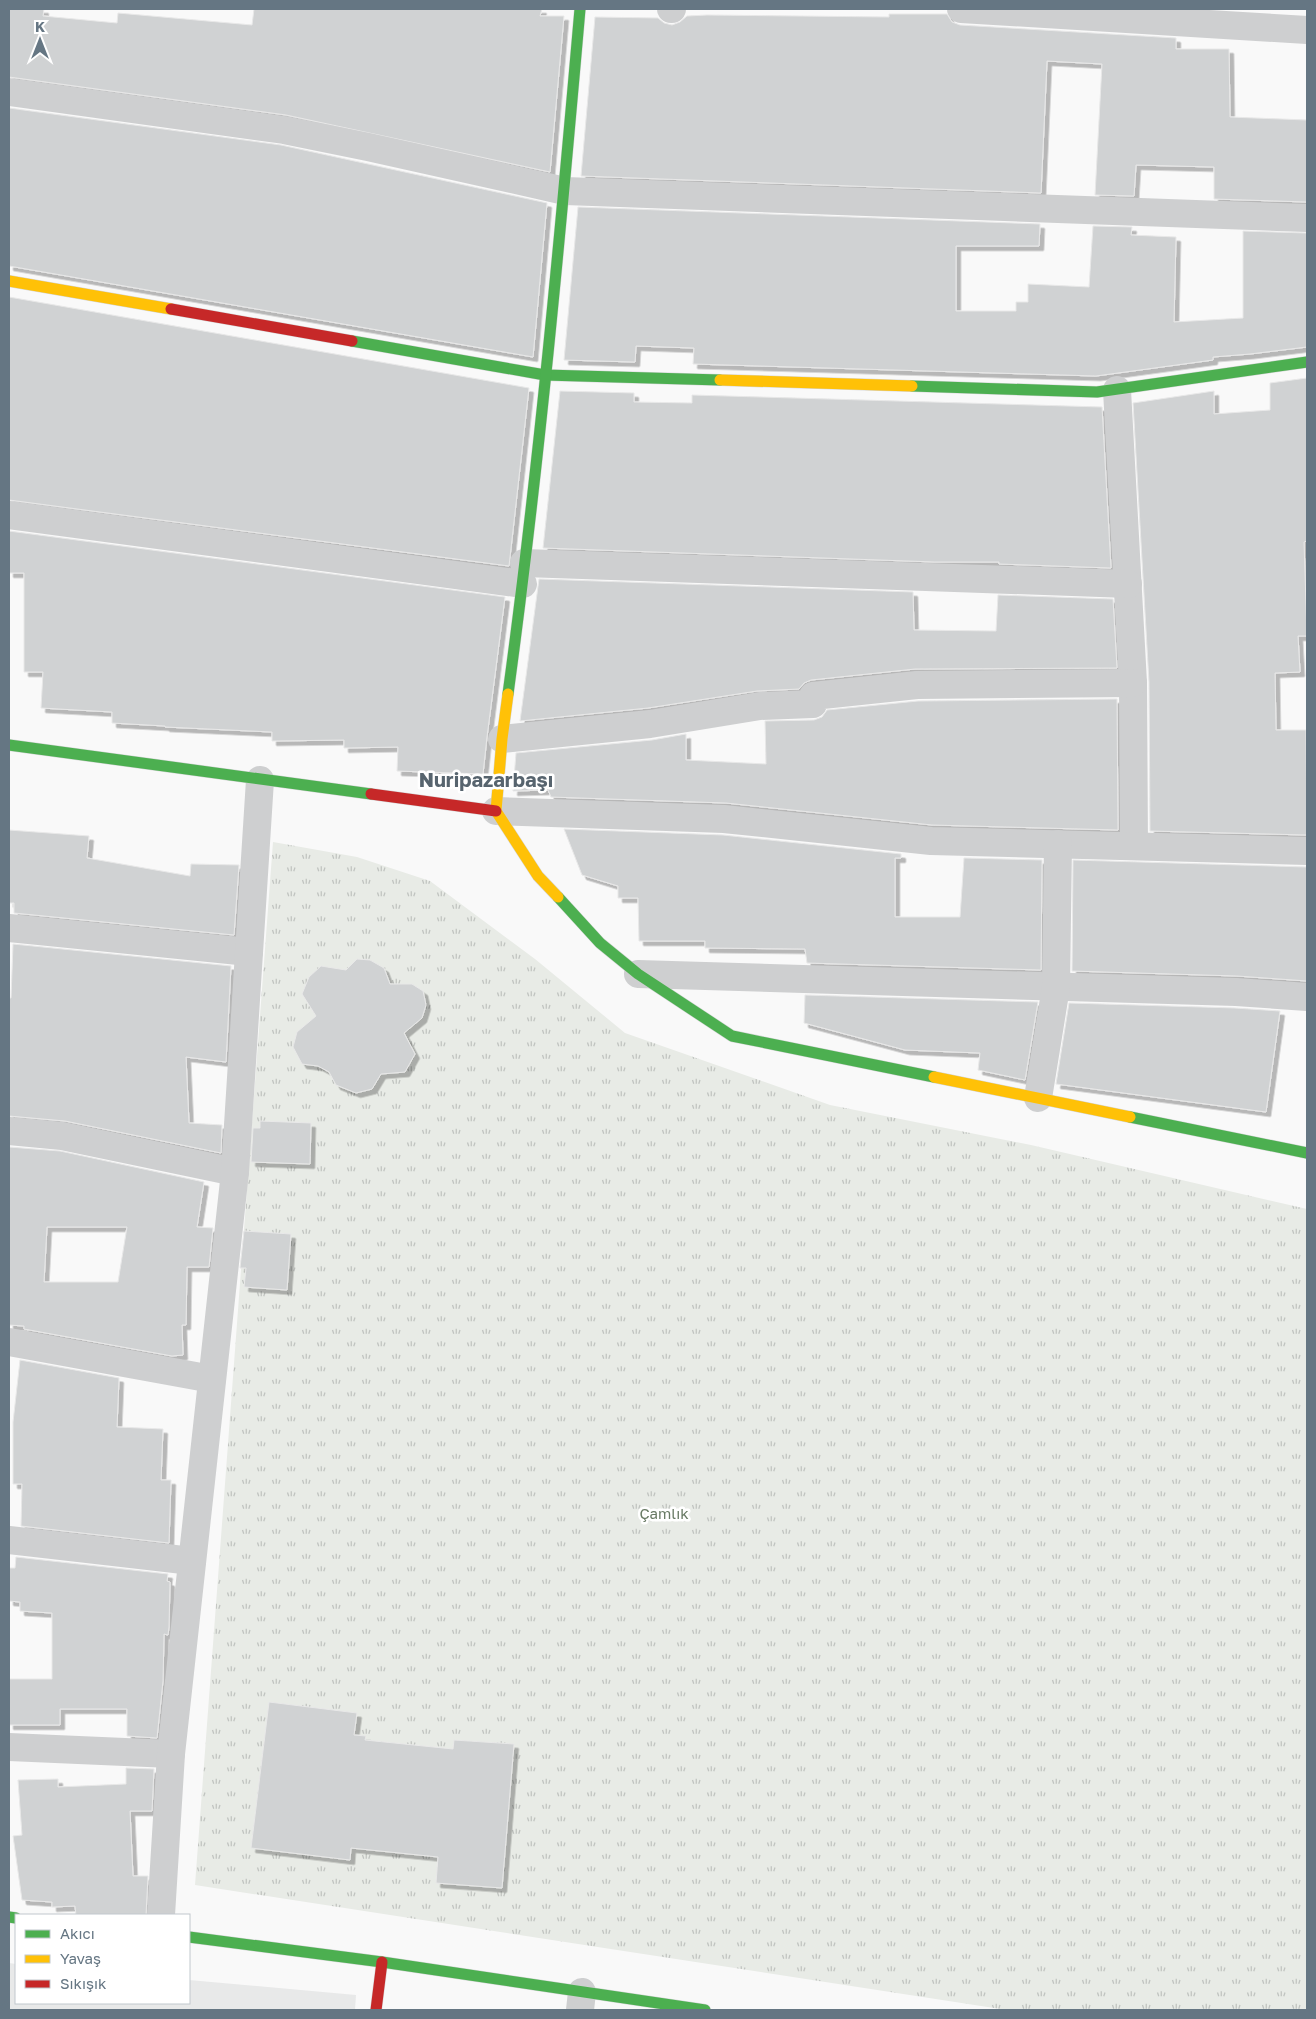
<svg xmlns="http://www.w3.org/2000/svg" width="1316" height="2019" font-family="'Golos Text',sans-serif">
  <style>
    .built { fill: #e8e9e9 }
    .grass { fill: url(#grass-tufts) }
    .building { fill: #d0d2d3; stroke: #e8e8e8; fill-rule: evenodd; filter: url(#shadow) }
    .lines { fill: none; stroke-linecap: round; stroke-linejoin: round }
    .fast-casing { stroke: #d5d6d7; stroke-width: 12 }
    .slow-casing { stroke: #d5d6d7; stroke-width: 12 }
    .jam-casing { stroke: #d5d6d7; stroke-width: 12 }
    .street { stroke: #cecfd0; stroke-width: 28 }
    .fast { stroke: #4caf50; stroke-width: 11 }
    .slow { stroke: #ffc107; stroke-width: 11 }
    .jam { stroke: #c62828; stroke-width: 11 }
    .labels { text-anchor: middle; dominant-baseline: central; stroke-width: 5; stroke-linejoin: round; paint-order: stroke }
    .park-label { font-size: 15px; fill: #687a64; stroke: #fff }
    .district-label { font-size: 20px; font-weight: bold; fill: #57646e; stroke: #fff }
  </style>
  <defs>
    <pattern id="grass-tufts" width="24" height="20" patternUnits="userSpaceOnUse" patternTransform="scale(1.25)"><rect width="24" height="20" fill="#e8ebe6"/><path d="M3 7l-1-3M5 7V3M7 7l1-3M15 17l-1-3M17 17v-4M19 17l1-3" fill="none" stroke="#c0c3c0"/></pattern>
    <filter id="shadow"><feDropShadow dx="4.5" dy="4.5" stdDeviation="0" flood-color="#0004"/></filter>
  </defs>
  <rect width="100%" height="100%" fill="#f9f9f9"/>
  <polygon class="built" points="9,1963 16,1964 16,2003 189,2003 189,1980 356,1995 355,2010 9,2010"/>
  <polygon class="grass" points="273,842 357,857 430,881 535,959 625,1033 830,1105 1031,1145 1307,1209 1307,2010 1007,2010 195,1885"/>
  <g class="building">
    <polygon points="9,9 44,9 43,16 117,23 118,13 252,25 254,9 542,9 540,16 564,16 550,172 286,115 9,77"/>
    <polygon points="889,14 947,14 952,22 960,25 1176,38 1176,49 1229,49 1230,117 1307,120 1307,202 1214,199 1214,167 1136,165 1134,196 1095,195 1102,64 1047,61 1041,193 581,176 595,17 658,18 664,23 672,25 680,22 687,16 707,15 889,17"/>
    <polygon points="9,108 281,145 547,203 533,357 9,266"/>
    <polygon points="578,207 1040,224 1039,246 956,246 956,311 1016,311 1016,302 1028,302 1028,284 1089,287 1093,226 1132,227 1131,235 1176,237 1174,322 1243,318 1243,231 1307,233 1307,347 1250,354 1213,357 1213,360 1096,376 693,364 694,348 636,346 635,362 564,360"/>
    <polygon points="9,297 529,388 509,566 9,500"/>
    <polygon points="1307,378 1307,541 1304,542 1307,636 1298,636 1300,672 1275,673 1276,730 1306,730 1307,835 1150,831 1149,682 1133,403 1214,391 1214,414 1270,410 1270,383"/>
    <polygon points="560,391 634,393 634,402 692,403 692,395 1102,407 1111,568 999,564 999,562 935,562 543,548"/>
    <polygon points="9,531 505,597 487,737 483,774 397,771 398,747 344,748 344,740 272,741 272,732 165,727 165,726 112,723 112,712 41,708 43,672 24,672 24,573 9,573"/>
    <polygon points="539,579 913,592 914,630 996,631 998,595 1113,599 1117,668 915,669 811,680 804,683 799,689 757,691 648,708 520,721"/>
    <polygon points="1117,699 1118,830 932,825 726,803 551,797 548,790 513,791 516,753 652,740 686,734 686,760 766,764 765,721 814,720 822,717 827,710 918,701"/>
    <polygon points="564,829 723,835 901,854 901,858 895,858 895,917 960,917 964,858 1042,860 1041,970 807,963 805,949 705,948 705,941 639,941 638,898 618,898 618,886 582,875"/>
    <polygon points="9,830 89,836 87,858 190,876 191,864 239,865 234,935 14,913 14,903 9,903"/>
    <polygon points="1073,860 1307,867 1307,981 1237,976 1072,971"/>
    <polygon points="13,944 231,966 226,1062 186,1057 189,1123 222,1125 221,1153 65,1121 9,1116 9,998 11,998"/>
    <polygon points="357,959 370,960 384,968 390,984 412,984 423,991 426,1005 422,1018 404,1033 415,1054 405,1072 381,1074 372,1089 356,1093 336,1085 329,1072 318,1066 302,1064 293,1047 297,1032 316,1016 302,994 309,977 321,966 346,970"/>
    <polygon points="805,995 1038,1002 1025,1080 978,1070 980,1053 905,1050 804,1023"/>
    <polygon points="1069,1003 1235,1008 1280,1011 1266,1112 1056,1084"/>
    <polygon points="260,1121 311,1123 310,1164 251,1162 253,1128 260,1128"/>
    <path d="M9,1147L60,1151L204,1182L197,1227L213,1228L209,1267H187L186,1325H182L183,1355L172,1356L24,1329V1326L9,1325ZM47,1227H127L118,1282H44Z"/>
    <polygon points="244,1231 291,1234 287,1290 244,1287 246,1268 240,1268"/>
    <polygon points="20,1360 119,1378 117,1427 163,1429 161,1480 171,1480 169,1543 21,1526 22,1484 13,1484 13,1422"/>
    <polygon points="16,1557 168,1574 167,1581 170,1582 169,1627 168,1635 164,1634 163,1681 157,1738 127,1736 127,1709 60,1709 60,1725 9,1725 9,1679 52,1679 52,1613 20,1611 20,1602 9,1601 9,1568 15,1568"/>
    <polygon points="269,1702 357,1713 354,1735 366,1736 365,1740 453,1749 454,1740 514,1744 502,1888 436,1883 438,1857 351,1848 350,1860 251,1848"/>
    <polygon points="126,1768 154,1769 152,1811 130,1811 133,1876 148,1876 146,1915 76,1915 75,1906 52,1907 52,1902 22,1900 13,1836 22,1835 18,1780 58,1779 58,1787 126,1784"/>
  </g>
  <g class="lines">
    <defs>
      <g id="fast">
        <polyline points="352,341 545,375 720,380"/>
        <polyline points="912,386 1097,392 1307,362"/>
        <path d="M508,694C539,466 560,238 580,9"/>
        <polyline points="9,745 371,794"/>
        <polyline points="558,897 600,943 638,974 732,1036 934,1077"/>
        <polyline points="1130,1117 1307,1153"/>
        <polyline points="9,1917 16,1918"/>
        <polyline points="189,1937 382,1962 705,2010"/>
      </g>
      <g id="slow">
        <polyline points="9,281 171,309"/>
        <polyline points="720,380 912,386"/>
        <polyline points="508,694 502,739 496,811 538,876 558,897"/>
        <polyline points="934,1077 1130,1117"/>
      </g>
      <g id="jam">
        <polyline points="171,309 352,341"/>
        <polyline points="371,794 496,811"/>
        <polyline points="376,2010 382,1962"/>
      </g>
    </defs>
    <use href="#fast" class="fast-casing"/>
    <use href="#slow" class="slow-casing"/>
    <use href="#jam" class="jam-casing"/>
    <g class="street">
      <polyline points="671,9 672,9"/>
      <polyline points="961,9 1307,30"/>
      <polyline points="9,92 284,130 368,147 565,191 1307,218"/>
      <polyline points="1117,390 1133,683 1134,846"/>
      <polyline points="9,515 523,584"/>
      <polyline points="524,563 1128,584"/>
      <polyline points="502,739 650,724 760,706 813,704 813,696 917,685 1133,683"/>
      <polyline points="496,811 724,819 931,841 1307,851"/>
      <polyline points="9,928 249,952"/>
      <polyline points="638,974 1236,992 1307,997"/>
      <polyline points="1038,1098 1056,987 1058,844"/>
      <polyline points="9,1131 62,1136 235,1172"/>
      <polyline points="9,1342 212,1379"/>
      <polyline points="9,1540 192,1561"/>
      <polyline points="9,1747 171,1754"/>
      <polyline points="161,1915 171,1754 235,1172 260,780"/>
      <polyline points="580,2010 582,1992"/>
    </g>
    <use href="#fast" class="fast"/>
    <use href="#slow" class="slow"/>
    <use href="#jam" class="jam"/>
  </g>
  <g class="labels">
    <g class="park-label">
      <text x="664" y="1513">Çamlık</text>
    </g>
    <g class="district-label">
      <text x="486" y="779">Nuripazarbaşı</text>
    </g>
  </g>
  <rect width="1316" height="2019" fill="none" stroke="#657683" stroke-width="20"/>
  <rect x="15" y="1914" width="175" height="90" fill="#ffffff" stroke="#c1c8cd"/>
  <rect x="25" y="1930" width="25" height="8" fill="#4caf50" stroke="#c1c8cd"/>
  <text x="60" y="1939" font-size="15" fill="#657683">Akıcı</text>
  <rect x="25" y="1955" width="25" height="8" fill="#ffc107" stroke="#c1c8cd"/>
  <text x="60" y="1964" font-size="15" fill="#657683">Yavaş</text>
  <rect x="25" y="1980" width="25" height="8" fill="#c62828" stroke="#c1c8cd"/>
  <text x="60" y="1989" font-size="15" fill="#657683">Sıkışık</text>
  <g transform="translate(40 40)" stroke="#ffffff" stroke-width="4" paint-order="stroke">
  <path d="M0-4L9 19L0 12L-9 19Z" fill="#657683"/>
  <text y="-8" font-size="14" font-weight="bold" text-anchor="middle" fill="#657683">K</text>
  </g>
</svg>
